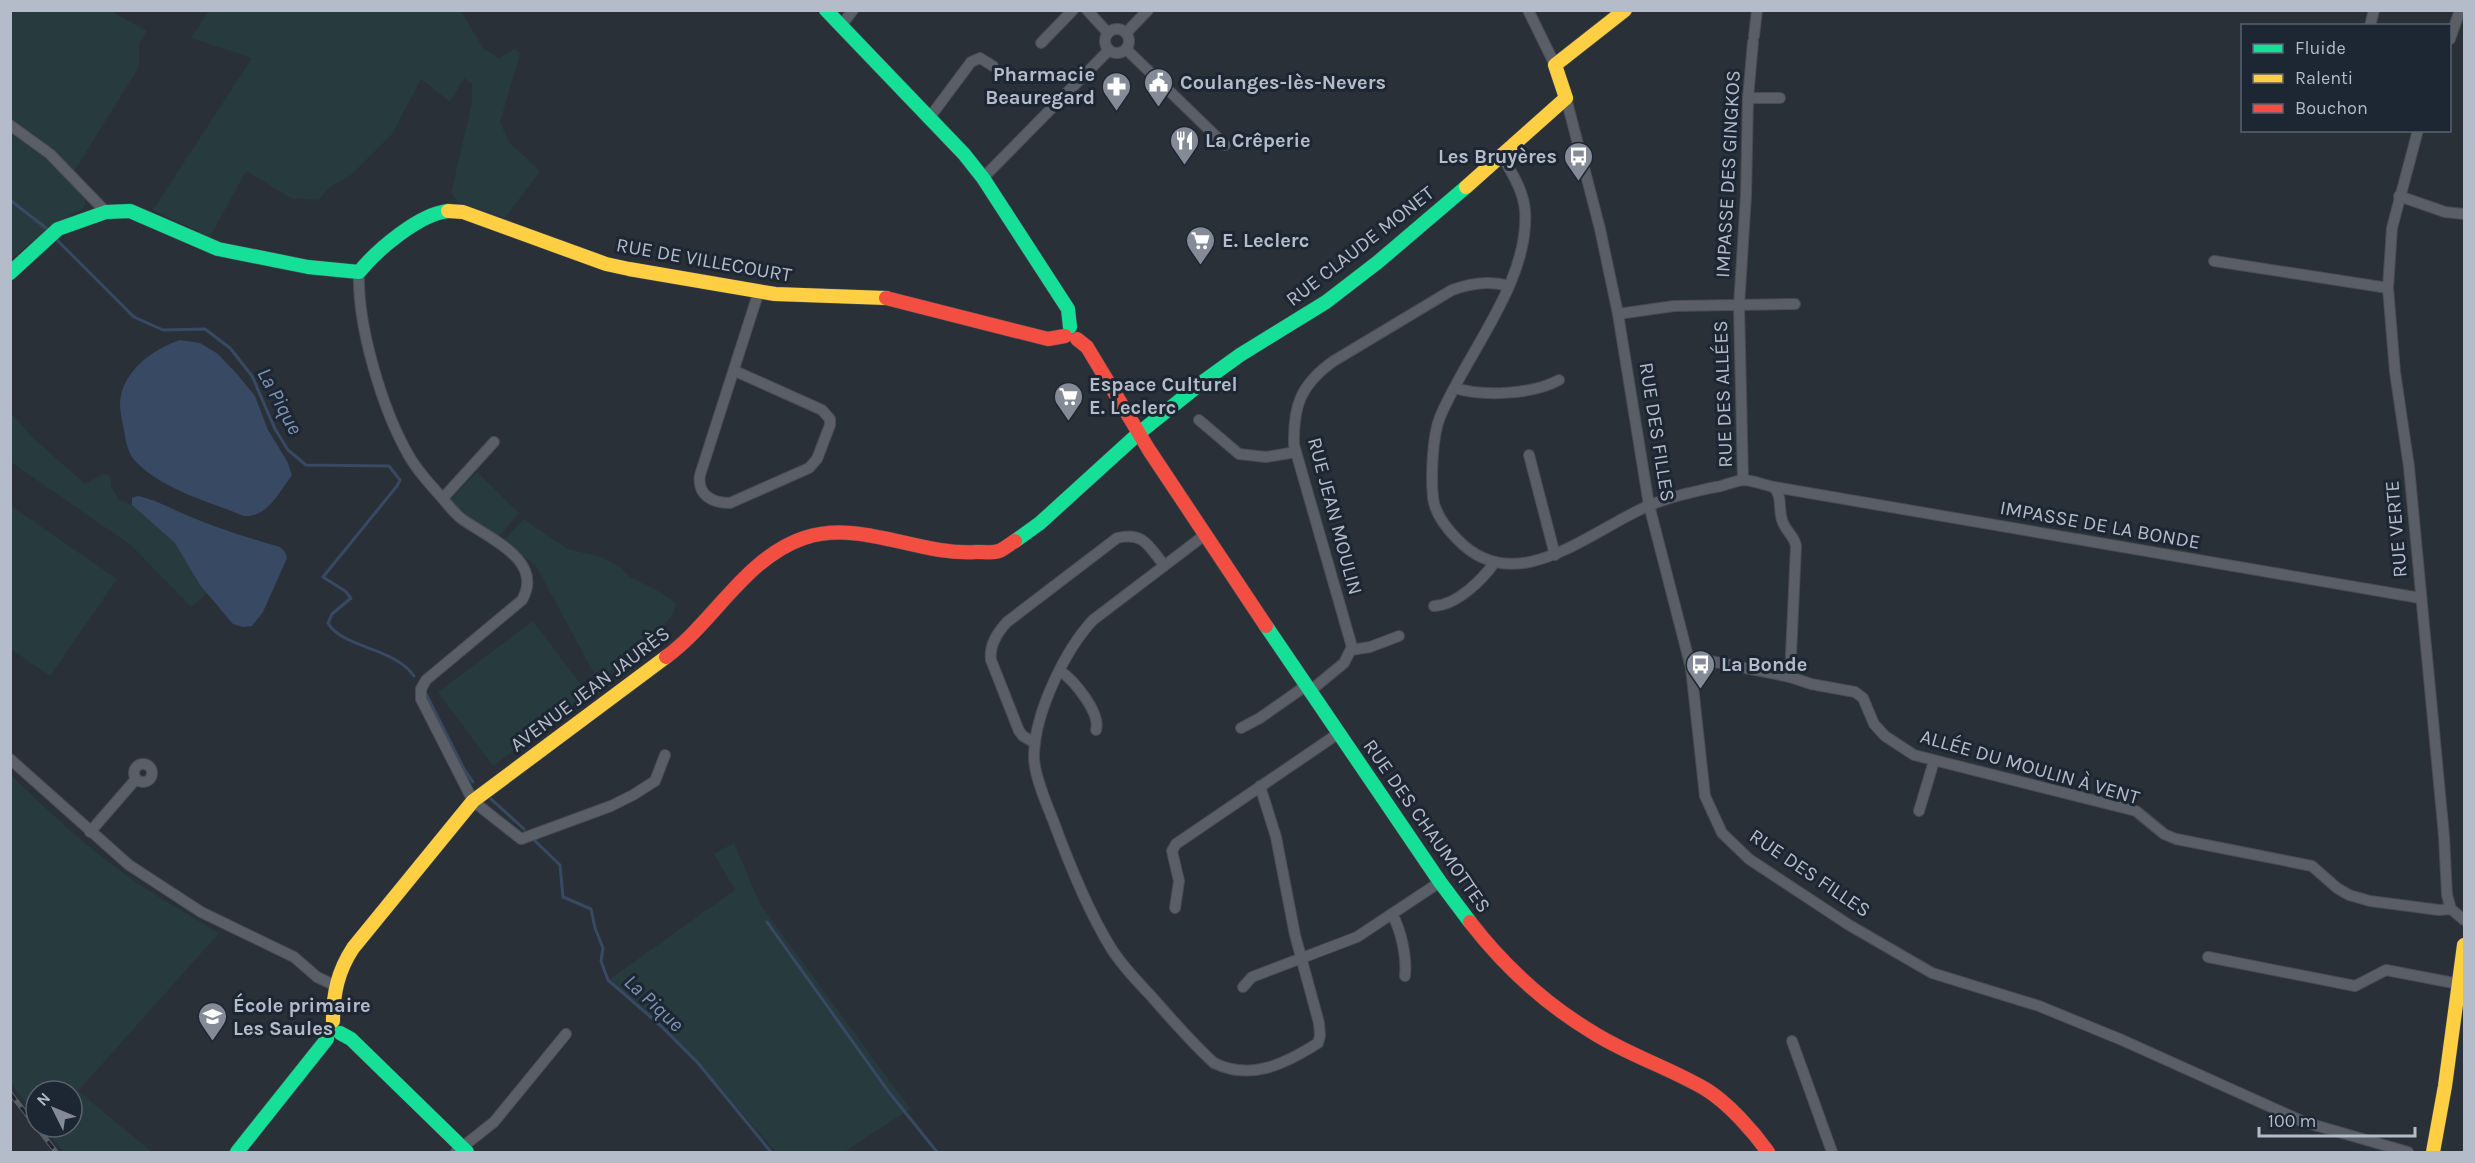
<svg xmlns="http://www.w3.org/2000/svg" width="2475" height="1163" font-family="Karla,sans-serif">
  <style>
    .green { fill: #273a3e }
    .water { fill: #384963 }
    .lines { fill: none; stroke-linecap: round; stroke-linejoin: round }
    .stream { stroke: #384963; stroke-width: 3 }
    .street-casing { stroke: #484c53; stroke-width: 12 }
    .fast-casing { stroke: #484c53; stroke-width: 15 }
    .slow-casing { stroke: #484c53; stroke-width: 15 }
    .jam-casing { stroke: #484c53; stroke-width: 15 }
    .street { stroke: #5a5e66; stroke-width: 10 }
    .fast { stroke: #16e098; stroke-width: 14 }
    .slow { stroke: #ffcf43; stroke-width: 14 }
    .jam { stroke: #f24e42; stroke-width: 14 }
    .rail-casing { stroke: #595d64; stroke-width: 5 }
    .rail { stroke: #1d2633; stroke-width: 3; stroke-dasharray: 9; stroke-linecap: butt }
    .labels { text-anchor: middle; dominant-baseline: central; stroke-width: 6; stroke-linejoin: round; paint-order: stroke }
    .poi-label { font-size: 20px; font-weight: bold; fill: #b4bcc9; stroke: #1d2633; text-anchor: start }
    .street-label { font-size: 20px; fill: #b4bcc9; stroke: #1d2633 }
    .water-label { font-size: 21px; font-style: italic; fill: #7c92b1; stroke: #1d2633 }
  </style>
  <rect width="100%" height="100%" fill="#2a3038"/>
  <g class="green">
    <polygon points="10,11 115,11 114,13 147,31 139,44 139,67 75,170 33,135 11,120"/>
    <polygon points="209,11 461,11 483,48 499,58 514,49 520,54 500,122 509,142 540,171 505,218 458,202 451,193 472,103 472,84 464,78 450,102 421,79 392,134 351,175 330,187 318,200 291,198 246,171 210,237 153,210 252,58 191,38"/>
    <polygon points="11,132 48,160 86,200 84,208 54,224 11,259"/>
    <polygon points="10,412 33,438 85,484 104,473 109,475 111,481 111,486 119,500 132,505 175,543 207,593 191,607 132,546 11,462"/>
    <polygon points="477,472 519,513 499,537 456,507 450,500"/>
    <polygon points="11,506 117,579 50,676 11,649"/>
    <path d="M524,519L567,549L601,557L621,568L630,577L660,592L677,604C666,635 630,655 605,674L598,676L591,668L536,566L504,540Z"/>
    <polygon points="533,621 588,694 493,766 438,692"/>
    <path d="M11,775C46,809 82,843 122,872C153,895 186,913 219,933L78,1091L152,1152H64L44,1127H72V1091H36V1116L11,1083Z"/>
    <polygon points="734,843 760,904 910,1109 844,1152 776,1152 695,1059 610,979 735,890 714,854"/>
  </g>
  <g class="water">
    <path d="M180,340L200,343L218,354L237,374L255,396L268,430L287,461L292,475C280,491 267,518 244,516C208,501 166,491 137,463C128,454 126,443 124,430C122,421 120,412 120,403C122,371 153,349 180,340Z"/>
    <path d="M138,496C156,500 170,508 186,515C217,528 248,538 280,547L285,552L287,558L263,612L252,626L243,627L233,624L200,585L175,543L132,505V498Z"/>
  </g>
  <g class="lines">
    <g class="stream">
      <polyline points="10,200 46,228"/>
      <path d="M55,238L134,317L163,330L205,329L230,348L252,376L275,429L288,450L306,465L389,466L400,480L397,486L323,577L345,591L351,598L332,614L328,623C342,648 394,647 414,676"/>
      <polyline points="425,692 465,771 473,782"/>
      <polyline points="491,799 524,829"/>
      <polyline points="532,838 560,865 563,897 591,909 595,928 603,948 601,961 608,980 661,1026 698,1063 771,1152"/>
      <polyline points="767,922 888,1091 937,1152"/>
    </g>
    <defs>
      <g id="street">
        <polyline points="1087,10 1108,33"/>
        <polyline points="1528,10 1555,65"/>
        <polyline points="841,26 853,10"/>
        <polyline points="2370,26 2374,10"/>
        <circle cx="1117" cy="41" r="12"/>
        <polyline points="1126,33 1148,10"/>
        <polyline points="1754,36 1757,10"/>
        <polyline points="2450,39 2460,10"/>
        <polyline points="1041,43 1073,10"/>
        <polyline points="1126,49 1225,145"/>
        <polyline points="1566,98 1600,229 1618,314 1649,505 1691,668 1705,796 1722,833 1749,859 1849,925 1932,973 2039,1006 2122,1040 2304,1122 2408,1152"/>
        <polyline points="1748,98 1780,98"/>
        <polyline points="930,117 971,62 980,58 993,66"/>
        <polyline points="10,125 50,154 106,212"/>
        <polyline points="2418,130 2392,228 2388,288 2395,372 2409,467 2444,836 2447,895 2451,909 2464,920"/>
        <path d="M1502,156C1512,173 1523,190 1525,210C1530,282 1467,352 1440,417C1432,437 1431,477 1433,498C1435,514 1447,529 1458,540C1521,605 1601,519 1664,500C1682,494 1702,490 1721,486C1728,484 1736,481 1743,480C1752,480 1764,485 1774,487L2420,598"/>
        <polyline points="983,178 1109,50"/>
        <polyline points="2399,196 2445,212 2464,214"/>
        <polyline points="2214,261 2388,288"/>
        <path d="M359,272C357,325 382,409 409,456C418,472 431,485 443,499C449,506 455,514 462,519C488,538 545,560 522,600L426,680L421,689V699L473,801L521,839L611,806L633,795L655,781L665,755"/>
        <polyline points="1618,314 1674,306 1795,304"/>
        <path d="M735,371L822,410L830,419V425L817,459L809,468L730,503C712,503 697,495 700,475L759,291"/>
        <path d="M1455,388C1483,397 1534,394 1559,380"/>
        <polyline points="1199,420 1239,454 1266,457 1296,452"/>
        <polyline points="1529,455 1555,555"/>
        <polyline points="1743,480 1739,306 1746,195 1748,98 1753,42"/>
        <polyline points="443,498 494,442"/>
        <path d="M1206,534L1093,620C1065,650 1035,712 1034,755C1033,772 1046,803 1053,820C1068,861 1088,911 1111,948C1122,966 1137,981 1152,997C1172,1020 1192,1043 1214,1063C1251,1081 1285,1064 1318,1043L1320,1036L1319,1023L1295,935L1276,837L1260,786"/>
        <path d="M1434,606C1457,605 1482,580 1495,562"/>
        <polyline points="1351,650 1370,647 1399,636"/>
        <path d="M1689,661L1705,660L1790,677L1796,546C1794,535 1785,531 1782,520C1778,508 1783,498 1774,487"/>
        <path d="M1060,671C1074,680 1101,713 1096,730"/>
        <polyline points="1790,677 1811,684 1855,692 1863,698 1874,724 1885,736 1914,755 2136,811 2164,834 2176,839 2312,866 2337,888 2349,895 2370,901 2439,910 2451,909"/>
        <path d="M1310,691L1344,663L1352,647L1294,445C1293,405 1301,385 1332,362L1452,290C1471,283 1489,280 1508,286"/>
        <polyline points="1241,728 1260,718 1307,685"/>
        <path d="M1035,743L1023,736L1019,731L991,660C989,645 997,633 1007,622L1117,538C1144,531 1149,547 1164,565"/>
        <polyline points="10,759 129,865 201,912 294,957 317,977 334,985"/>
        <circle cx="143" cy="773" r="9"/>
        <polyline points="1919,811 1934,761"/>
        <polyline points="90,832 136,779"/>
        <polyline points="1175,908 1179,881 1172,851 1176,844 1339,733"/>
        <path d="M1392,914C1401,930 1407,957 1405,976"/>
        <polyline points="2208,957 2355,986 2386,970 2459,984"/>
        <polyline points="1243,987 1252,977 1357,937 1440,882"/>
        <polyline points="1792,1041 1832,1152"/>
        <polyline points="456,1152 494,1122 566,1034"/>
      </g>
      <g id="fast">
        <polyline points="826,10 964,154 983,178 1068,309 1070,327"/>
        <path d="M10,273L58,229L106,212L130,211L218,249L308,267L359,272C377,250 419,214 448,211"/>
        <polyline points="1015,541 1040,523 1139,433 1204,381 1240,355 1326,302 1378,262 1466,187"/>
        <polyline points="1266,626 1440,882 1470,922"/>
        <polyline points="340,1033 351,1039 467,1152"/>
        <polyline points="237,1152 327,1039"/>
      </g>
      <g id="slow">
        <polyline points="1466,187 1566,98 1555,65 1625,10"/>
        <polyline points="448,211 463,212 606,264 629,269 775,294 886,298"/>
        <path d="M333,1021C333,993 338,971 353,948L473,801L666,657"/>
        <polyline points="2433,1152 2445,1086 2464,945"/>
      </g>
      <g id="jam">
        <polyline points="886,298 1048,339 1065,336"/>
        <polyline points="1077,339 1087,347 1149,450 1266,626"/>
        <path d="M666,657C714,622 745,558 804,538C861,519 919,556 976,552C983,552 993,553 999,551C1004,549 1010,544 1015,541"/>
        <path d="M1470,922C1504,966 1544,1003 1592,1032C1628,1055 1670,1068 1707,1090C1729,1104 1753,1131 1768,1152"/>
      </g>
    </defs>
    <use href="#street" class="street-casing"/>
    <use href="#fast" class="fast-casing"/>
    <use href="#slow" class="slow-casing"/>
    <use href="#jam" class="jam-casing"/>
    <use href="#street" class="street"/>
    <use href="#fast" class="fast"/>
    <use href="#slow" class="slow"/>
    <use href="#jam" class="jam"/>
    <defs>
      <g id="rail">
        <polyline points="10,1093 36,1126"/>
        <polyline points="37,1127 56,1152"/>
      </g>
    </defs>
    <use href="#rail" class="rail-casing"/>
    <use href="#rail" class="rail"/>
  </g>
  <defs>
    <symbol id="civic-pin" viewBox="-11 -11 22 30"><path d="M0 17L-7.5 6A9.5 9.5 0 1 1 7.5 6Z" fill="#848b96" stroke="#1d2633"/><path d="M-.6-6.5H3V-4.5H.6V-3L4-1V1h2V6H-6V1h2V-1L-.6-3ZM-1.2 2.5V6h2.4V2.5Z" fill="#fff"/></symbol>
    <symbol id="pharmacy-pin" viewBox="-11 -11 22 30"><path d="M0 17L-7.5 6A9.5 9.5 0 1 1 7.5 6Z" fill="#848b96" stroke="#1d2633"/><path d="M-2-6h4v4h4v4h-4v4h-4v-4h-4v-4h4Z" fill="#fff"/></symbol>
    <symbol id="restaurant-pin" viewBox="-11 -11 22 30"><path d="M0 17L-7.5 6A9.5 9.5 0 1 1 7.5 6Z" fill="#848b96" stroke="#1d2633"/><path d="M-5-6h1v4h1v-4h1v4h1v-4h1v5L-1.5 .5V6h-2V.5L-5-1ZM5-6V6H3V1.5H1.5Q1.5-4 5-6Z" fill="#fff"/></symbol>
    <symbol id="bus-pin" viewBox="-11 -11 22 30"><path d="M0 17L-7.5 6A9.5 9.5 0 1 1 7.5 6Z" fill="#848b96" stroke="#1d2633"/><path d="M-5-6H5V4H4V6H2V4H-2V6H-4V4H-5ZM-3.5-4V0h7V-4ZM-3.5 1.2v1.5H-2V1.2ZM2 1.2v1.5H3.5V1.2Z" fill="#fff"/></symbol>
    <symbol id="supermarket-pin" viewBox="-11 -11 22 30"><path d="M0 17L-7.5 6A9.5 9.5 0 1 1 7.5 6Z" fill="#848b96" stroke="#1d2633"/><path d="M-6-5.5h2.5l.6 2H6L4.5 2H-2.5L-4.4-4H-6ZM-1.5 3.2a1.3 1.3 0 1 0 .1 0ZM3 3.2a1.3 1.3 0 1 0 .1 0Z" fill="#fff"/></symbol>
    <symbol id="school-pin" viewBox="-11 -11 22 30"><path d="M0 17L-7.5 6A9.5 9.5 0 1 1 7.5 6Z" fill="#848b96" stroke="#1d2633"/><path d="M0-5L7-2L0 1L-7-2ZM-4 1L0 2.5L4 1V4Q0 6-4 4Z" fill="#fff"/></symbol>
  </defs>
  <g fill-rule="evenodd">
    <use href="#civic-pin" x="1142" y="66" width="33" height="45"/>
    <use href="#pharmacy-pin" x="1100" y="70" width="33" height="45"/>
    <use href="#restaurant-pin" x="1168" y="124" width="33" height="45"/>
    <use href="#bus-pin" x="1562" y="140" width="33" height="45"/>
    <use href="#supermarket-pin" x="1184" y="224" width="33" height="45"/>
    <use href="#supermarket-pin" x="1052" y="380" width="33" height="45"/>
    <use href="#bus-pin" x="1684" y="648" width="33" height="45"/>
    <use href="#school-pin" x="196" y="1000" width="33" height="45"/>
  </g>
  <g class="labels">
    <g class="poi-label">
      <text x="1095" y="74" text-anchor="end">Pharmacie<tspan x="1095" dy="23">Beauregard</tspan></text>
      <text x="1180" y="82">Coulanges-lès-Nevers</text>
      <text x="1205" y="140">La Crêperie</text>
      <text x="1557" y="156" text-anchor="end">Les Bruyères</text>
      <text x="1222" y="240">E. Leclerc</text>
      <text x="1089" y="384">Espace Culturel<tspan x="1089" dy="23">E. Leclerc</tspan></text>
      <text x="1721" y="664">La Bonde</text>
      <text x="233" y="1005">École primaire<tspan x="233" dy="23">Les Saules</tspan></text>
    </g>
    <g class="street-label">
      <text transform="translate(1728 174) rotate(-87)">IMPASSE DES GINGKOS</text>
      <text transform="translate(1360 246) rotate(-38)">RUE CLAUDE MONET</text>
      <text transform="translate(704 260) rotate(10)">RUE DE VILLECOURT</text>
      <text transform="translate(1723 394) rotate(-92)">RUE DES ALLÉES</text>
      <text transform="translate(1657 432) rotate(81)">RUE DES FILLES</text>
      <text transform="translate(1335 516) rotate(75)">RUE JEAN MOULIN</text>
      <text transform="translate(2100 525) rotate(10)">IMPASSE DE LA BONDE</text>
      <text transform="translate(2396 529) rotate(-95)">RUE VERTE</text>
      <text transform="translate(590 689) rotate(-37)">AVENUE JEAN JAURÈS</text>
      <text transform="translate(2030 767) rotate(16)">ALLÉE DU MOULIN À VENT</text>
      <text transform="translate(1427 826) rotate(55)">RUE DES CHAUMOTTES</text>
      <text transform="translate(1810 873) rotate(34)">RUE DES FILLES</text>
    </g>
    <g class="water-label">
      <text transform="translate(280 401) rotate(62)">La Pique</text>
      <text transform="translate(654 1003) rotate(43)">La Pique</text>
    </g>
  </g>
  <rect width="2475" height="1163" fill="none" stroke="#b4bcc9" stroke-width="24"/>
  <rect x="2241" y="24" width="210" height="108" fill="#1d2633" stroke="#59626f" stroke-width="1.5"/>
  <rect x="2253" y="44" width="30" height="9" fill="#16e098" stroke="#59626f" stroke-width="1.5"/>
  <text x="2295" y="54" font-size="18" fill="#b4bcc9">Fluide</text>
  <rect x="2253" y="74" width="30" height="9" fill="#ffcf43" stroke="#59626f" stroke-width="1.5"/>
  <text x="2295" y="84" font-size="18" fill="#b4bcc9">Ralenti</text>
  <rect x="2253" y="104" width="30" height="9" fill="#f24e42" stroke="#59626f" stroke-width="1.5"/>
  <text x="2295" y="114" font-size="18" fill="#b4bcc9">Bouchon</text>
  <g transform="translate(54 1109) rotate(313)"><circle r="28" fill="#1d2633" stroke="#59626f" stroke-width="1.5"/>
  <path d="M0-4.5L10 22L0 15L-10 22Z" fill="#848b96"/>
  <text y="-9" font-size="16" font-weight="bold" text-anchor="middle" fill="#b4bcc9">N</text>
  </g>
  <path d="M2259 1127v9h156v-9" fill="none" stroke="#b4bcc9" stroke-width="3"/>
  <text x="2268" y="1127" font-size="18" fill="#b4bcc9" stroke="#1d2633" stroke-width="4.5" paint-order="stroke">100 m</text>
</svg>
